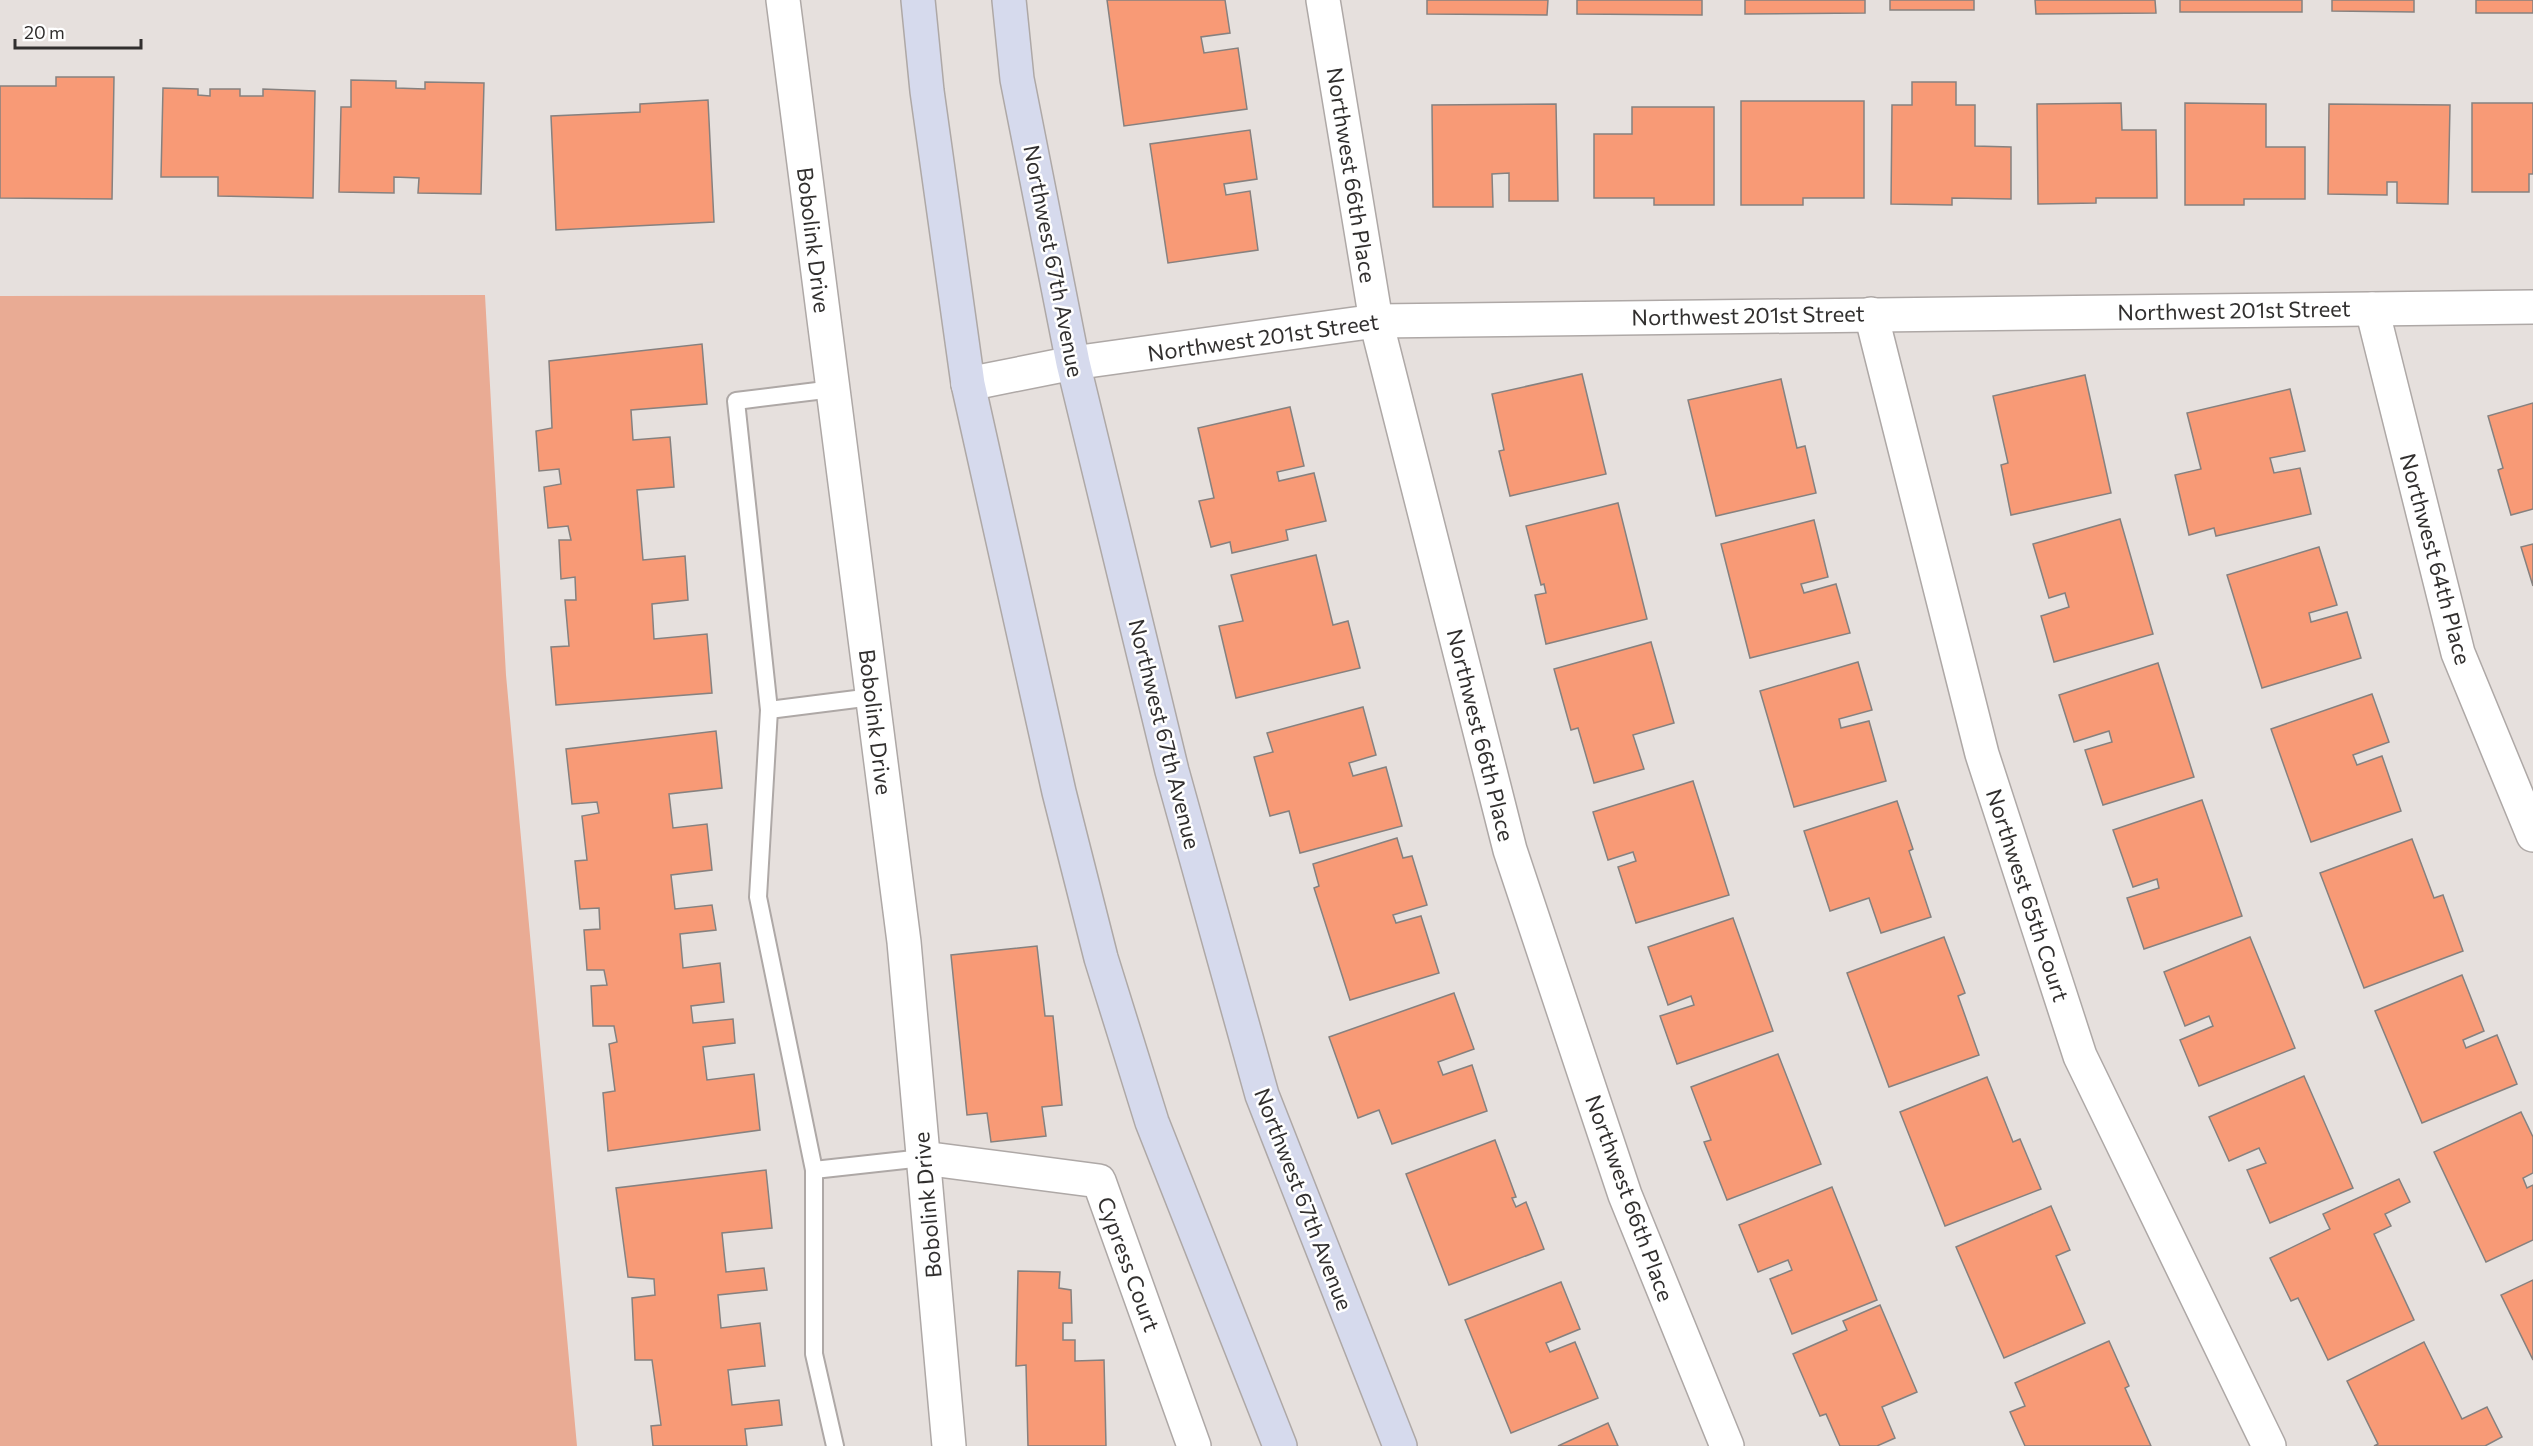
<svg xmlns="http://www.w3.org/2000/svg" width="2533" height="1446" font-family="Commissioner,sans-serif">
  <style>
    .green { fill: #e9ab94 }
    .building { fill: #f89a76; stroke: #86817f; stroke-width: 1.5 }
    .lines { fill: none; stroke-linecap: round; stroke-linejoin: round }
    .lane-casing { stroke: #aea8a6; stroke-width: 20 }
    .street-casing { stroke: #aea8a6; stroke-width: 36 }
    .secondary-casing { stroke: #aea8a6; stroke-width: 36 }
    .lane { stroke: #fff; stroke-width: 16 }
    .street { stroke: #fff; stroke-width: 33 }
    .secondary { stroke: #d6daed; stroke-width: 33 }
    .labels { text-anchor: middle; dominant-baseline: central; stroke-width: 5; stroke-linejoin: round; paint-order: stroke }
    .street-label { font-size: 22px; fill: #312f2e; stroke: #fff }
  </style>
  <rect width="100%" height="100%" fill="#e6e0dd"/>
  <polygon class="green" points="485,295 506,675 577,1446 0,1446 0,296"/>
  <g class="building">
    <polygon points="1107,0 1225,0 1230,33 1201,37 1204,53 1238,48 1247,109 1124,126"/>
    <polygon points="1427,0 1548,0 1547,15 1427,14"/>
    <polygon points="1577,0 1702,0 1702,15 1577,14"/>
    <polygon points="1745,0 1865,0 1865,13 1745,14"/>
    <rect x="1890" y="0" width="84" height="10"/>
    <polygon points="2035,0 2155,0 2156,13 2036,14"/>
    <rect x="2180" y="0" width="122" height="12"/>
    <polygon points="2332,0 2414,0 2414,12 2332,11"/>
    <rect x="2476" y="0" width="57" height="13"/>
    <polygon points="56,77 114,77 112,199 0,198 0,86 56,86"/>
    <polygon points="351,80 396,81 396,88 425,89 425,82 484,83 481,194 418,193 419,178 394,177 394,193 339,192 341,107 351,107"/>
    <polygon points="1912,82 1956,82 1956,105 1975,105 1975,146 2011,147 2011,199 1952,198 1952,205 1891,204 1892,105 1912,105"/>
    <polygon points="163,88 198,89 198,95 210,96 210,89 240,89 240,96 263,96 263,89 315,91 313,198 218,196 218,177 161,177"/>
    <polygon points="708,100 714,222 556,230 551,116 640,112 640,104"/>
    <polygon points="1741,101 1864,101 1864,198 1803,198 1803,205 1741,205"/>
    <polygon points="2121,103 2122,130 2156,130 2157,198 2096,198 2096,203 2038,204 2037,104"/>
    <polygon points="2185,103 2266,104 2266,147 2305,147 2305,199 2244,199 2244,205 2185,205"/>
    <polygon points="2472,103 2533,103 2533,174 2529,174 2529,192 2472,192"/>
    <polygon points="1556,104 1558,201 1509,201 1509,173 1492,174 1493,207 1433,207 1432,105"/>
    <polygon points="2329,104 2450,105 2448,204 2397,203 2397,182 2387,182 2387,195 2328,194"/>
    <polygon points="1632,107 1714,107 1714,205 1654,205 1654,198 1594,198 1594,134 1632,134"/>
    <polygon points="1250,130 1257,179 1224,184 1226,195 1250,191 1258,250 1168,263 1150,144"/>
    <polygon points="702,344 707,404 631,410 633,440 670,437 674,487 637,490 643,560 685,556 688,600 652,604 654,639 707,634 712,693 556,705 551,647 569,646 565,600 576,600 575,577 561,579 559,540 571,540 568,526 548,528 544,487 561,484 559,469 539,471 536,431 552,428 549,361"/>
    <polygon points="1582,374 1606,474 1510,496 1499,451 1504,450 1492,394"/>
    <polygon points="2085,375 2111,493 2011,515 2001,465 2008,463 1993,396"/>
    <polygon points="1781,379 1797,448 1805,446 1816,493 1716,516 1688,400"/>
    <polygon points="2290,389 2305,451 2270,458 2274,473 2300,468 2311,514 2216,536 2214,528 2189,535 2175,475 2201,469 2187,413"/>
    <polygon points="2533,403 2533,509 2511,515 2498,470 2503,468 2488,416"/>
    <polygon points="1290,407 1304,466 1277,472 1279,481 1314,473 1326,521 1286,530 1288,540 1232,553 1230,542 1211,547 1199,501 1214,498 1198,428"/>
    <polygon points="1618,503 1647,619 1546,644 1535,595 1546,593 1544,584 1541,585 1526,526"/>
    <polygon points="2120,519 2153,634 2054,662 2041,616 2069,607 2065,593 2049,598 2033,544"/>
    <polygon points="1814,520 1828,577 1801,584 1804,593 1836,584 1850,633 1750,658 1721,544"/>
    <polygon points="2533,544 2533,586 2521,547"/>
    <polygon points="2319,547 2337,605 2309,613 2311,622 2347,612 2361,658 2262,688 2227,575"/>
    <polygon points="1316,555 1333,625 1348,621 1360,668 1236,698 1219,626 1243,621 1231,575"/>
    <polygon points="1651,642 1674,723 1633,735 1644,769 1594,783 1578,728 1571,730 1554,669"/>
    <polygon points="1858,662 1872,710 1839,719 1841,728 1869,721 1886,781 1794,807 1760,691"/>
    <polygon points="2158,663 2194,777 2103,805 2085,750 2112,742 2109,731 2074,742 2059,695"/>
    <polygon points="2372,694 2389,742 2353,755 2357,765 2382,756 2401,811 2311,842 2271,729"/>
    <polygon points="1363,707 1376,755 1349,763 1353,776 1386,767 1402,826 1300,853 1289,811 1270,816 1254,757 1273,752 1267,733"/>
    <polygon points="716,731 722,788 669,794 673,828 707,824 712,870 671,875 675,909 712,905 716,930 680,934 683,968 720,963 724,1002 691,1006 693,1023 733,1019 735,1043 703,1047 707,1080 754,1074 760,1130 608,1151 603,1093 615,1091 609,1044 617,1042 614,1026 593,1026 591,986 607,985 604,970 587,970 584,930 600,929 599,908 580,909 575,861 587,860 582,816 599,813 597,802 572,804 566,749"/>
    <polygon points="1693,781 1729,895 1636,923 1618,867 1636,861 1633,852 1608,860 1593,812"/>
    <polygon points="2202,800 2242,916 2144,949 2127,898 2159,888 2157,879 2133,887 2113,830"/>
    <polygon points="1897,801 1913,849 1909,851 1931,917 1881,933 1869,898 1830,911 1804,831"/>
    <polygon points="1397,838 1403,858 1412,856 1427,905 1393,915 1396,923 1421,916 1439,973 1350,1000 1314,888 1319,886 1313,864"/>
    <polygon points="2412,839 2434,898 2443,895 2463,951 2364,988 2320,873"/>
    <polygon points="1733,918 1773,1031 1677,1064 1660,1016 1694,1005 1691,996 1668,1005 1648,947"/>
    <polygon points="1944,937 1965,993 1958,996 1979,1055 1889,1087 1847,973"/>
    <polygon points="2250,937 2295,1048 2199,1086 2180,1040 2213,1026 2209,1016 2185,1026 2164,972"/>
    <polygon points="1037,946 1045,1016 1053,1016 1062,1105 1042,1107 1046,1136 991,1142 987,1113 967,1115 951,955"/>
    <polygon points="2462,975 2484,1031 2463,1040 2466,1048 2497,1035 2517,1084 2422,1123 2375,1011"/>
    <polygon points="1454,993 1474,1049 1438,1062 1443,1075 1472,1065 1487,1111 1392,1144 1379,1110 1358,1118 1329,1037"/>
    <polygon points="1778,1054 1821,1164 1727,1200 1704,1142 1711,1140 1691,1087"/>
    <polygon points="2304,1076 2353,1188 2270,1223 2247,1170 2266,1163 2259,1148 2229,1161 2209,1117"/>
    <polygon points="1987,1077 2013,1142 2020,1139 2041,1189 1945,1226 1900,1112"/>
    <polygon points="2521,1112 2533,1137 2533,1173 2523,1178 2527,1188 2533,1185 2533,1240 2486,1262 2434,1152"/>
    <polygon points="1495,1140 1516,1197 1512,1198 1516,1207 1526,1202 1544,1249 1449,1285 1406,1174"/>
    <polygon points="766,1170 772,1228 722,1233 726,1272 764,1268 767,1290 718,1295 721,1328 760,1323 765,1366 728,1370 732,1405 779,1400 782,1425 745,1429 747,1446 653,1446 651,1426 661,1425 652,1360 635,1360 632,1298 655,1295 654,1279 628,1277 616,1188"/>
    <polygon points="2399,1179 2410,1202 2385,1214 2391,1226 2374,1234 2414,1320 2328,1360 2298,1298 2291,1301 2270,1258 2330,1229 2323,1214"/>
    <polygon points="1832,1187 1877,1300 1792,1334 1770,1279 1792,1270 1788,1260 1758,1272 1739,1225"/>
    <polygon points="2051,1206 2070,1250 2056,1256 2085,1323 2004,1358 1956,1247"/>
    <polygon points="1018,1271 1060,1272 1059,1288 1071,1290 1072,1323 1063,1323 1063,1340 1075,1340 1075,1361 1104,1360 1106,1446 1028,1446 1026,1365 1016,1366"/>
    <polygon points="2533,1280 2533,1360 2501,1295"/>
    <polygon points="1561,1282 1580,1329 1546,1343 1550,1352 1575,1342 1598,1398 1511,1433 1465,1320"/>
    <polygon points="1880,1305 1917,1392 1882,1407 1895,1438 1877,1446 1840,1446 1826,1414 1820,1416 1793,1354 1847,1330 1843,1321"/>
    <polygon points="2109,1341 2129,1386 2125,1388 2151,1446 2025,1446 2010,1412 2025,1406 2015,1383"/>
    <polygon points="2424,1342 2462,1419 2487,1407 2502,1437 2485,1446 2374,1446 2378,1444 2347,1381"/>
    <polygon points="1608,1423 1618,1446 1558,1446"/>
  </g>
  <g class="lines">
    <defs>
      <g id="lane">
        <polyline points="833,389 736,401 769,710 758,897 814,1170 814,1354 835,1446"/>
        <polyline points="769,710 872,697"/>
        <polyline points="814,1170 923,1158"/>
      </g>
      <g id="street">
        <polyline points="783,0 904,942 949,1446"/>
        <polyline points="1323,0 1376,321 1510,850 1625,1195 1727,1446"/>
        <polyline points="2372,309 2458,653 2533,835"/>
        <polyline points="1871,314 1982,754 2080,1056 2269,1446"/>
        <polyline points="968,384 1073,363 1376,321 2533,307"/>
        <polyline points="923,1158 1099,1181 1194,1446"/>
      </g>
      <g id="secondary">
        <polyline points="918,0 927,91 968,384 1059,792 1101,958 1152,1122 1280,1446"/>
        <polyline points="1009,0 1017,79 1073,363 1172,771 1262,1095 1400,1446"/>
      </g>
    </defs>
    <use href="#lane" class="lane-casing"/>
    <use href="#street" class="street-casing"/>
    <use href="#secondary" class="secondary-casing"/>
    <use href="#lane" class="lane"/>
    <use href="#street" class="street"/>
    <use href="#secondary" class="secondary"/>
  </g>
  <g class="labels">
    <g class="street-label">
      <text transform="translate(1352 175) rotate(81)">Northwest 66th Place</text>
      <text transform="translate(814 240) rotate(83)">Bobolink Drive</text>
      <text transform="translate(1054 261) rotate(79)">Northwest 67th Avenue</text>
      <text transform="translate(2234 310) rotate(-1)">Northwest 201st Street</text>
      <text transform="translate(1748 315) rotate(-1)">Northwest 201st Street</text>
      <text transform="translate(1263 337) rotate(-8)">Northwest 201st Street</text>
      <text transform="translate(2436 559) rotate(75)">Northwest 64th Place</text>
      <text transform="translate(876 722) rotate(83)">Bobolink Drive</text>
      <text transform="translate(1165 734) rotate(76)">Northwest 67th Avenue</text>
      <text transform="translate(1481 735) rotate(76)">Northwest 66th Place</text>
      <text transform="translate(2028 895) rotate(72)">Northwest 65th Court</text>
      <text transform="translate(1630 1198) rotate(70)">Northwest 66th Place</text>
      <text transform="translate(1304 1199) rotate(69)">Northwest 67th Avenue</text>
      <text transform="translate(927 1205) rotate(-95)">Bobolink Drive</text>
      <text transform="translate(1129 1264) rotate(70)">Cypress Court</text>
    </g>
  </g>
  <path d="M15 39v9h126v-9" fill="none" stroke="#312f2e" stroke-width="3"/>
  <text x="24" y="39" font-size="18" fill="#312f2e" stroke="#ffffff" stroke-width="4.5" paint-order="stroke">20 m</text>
</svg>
